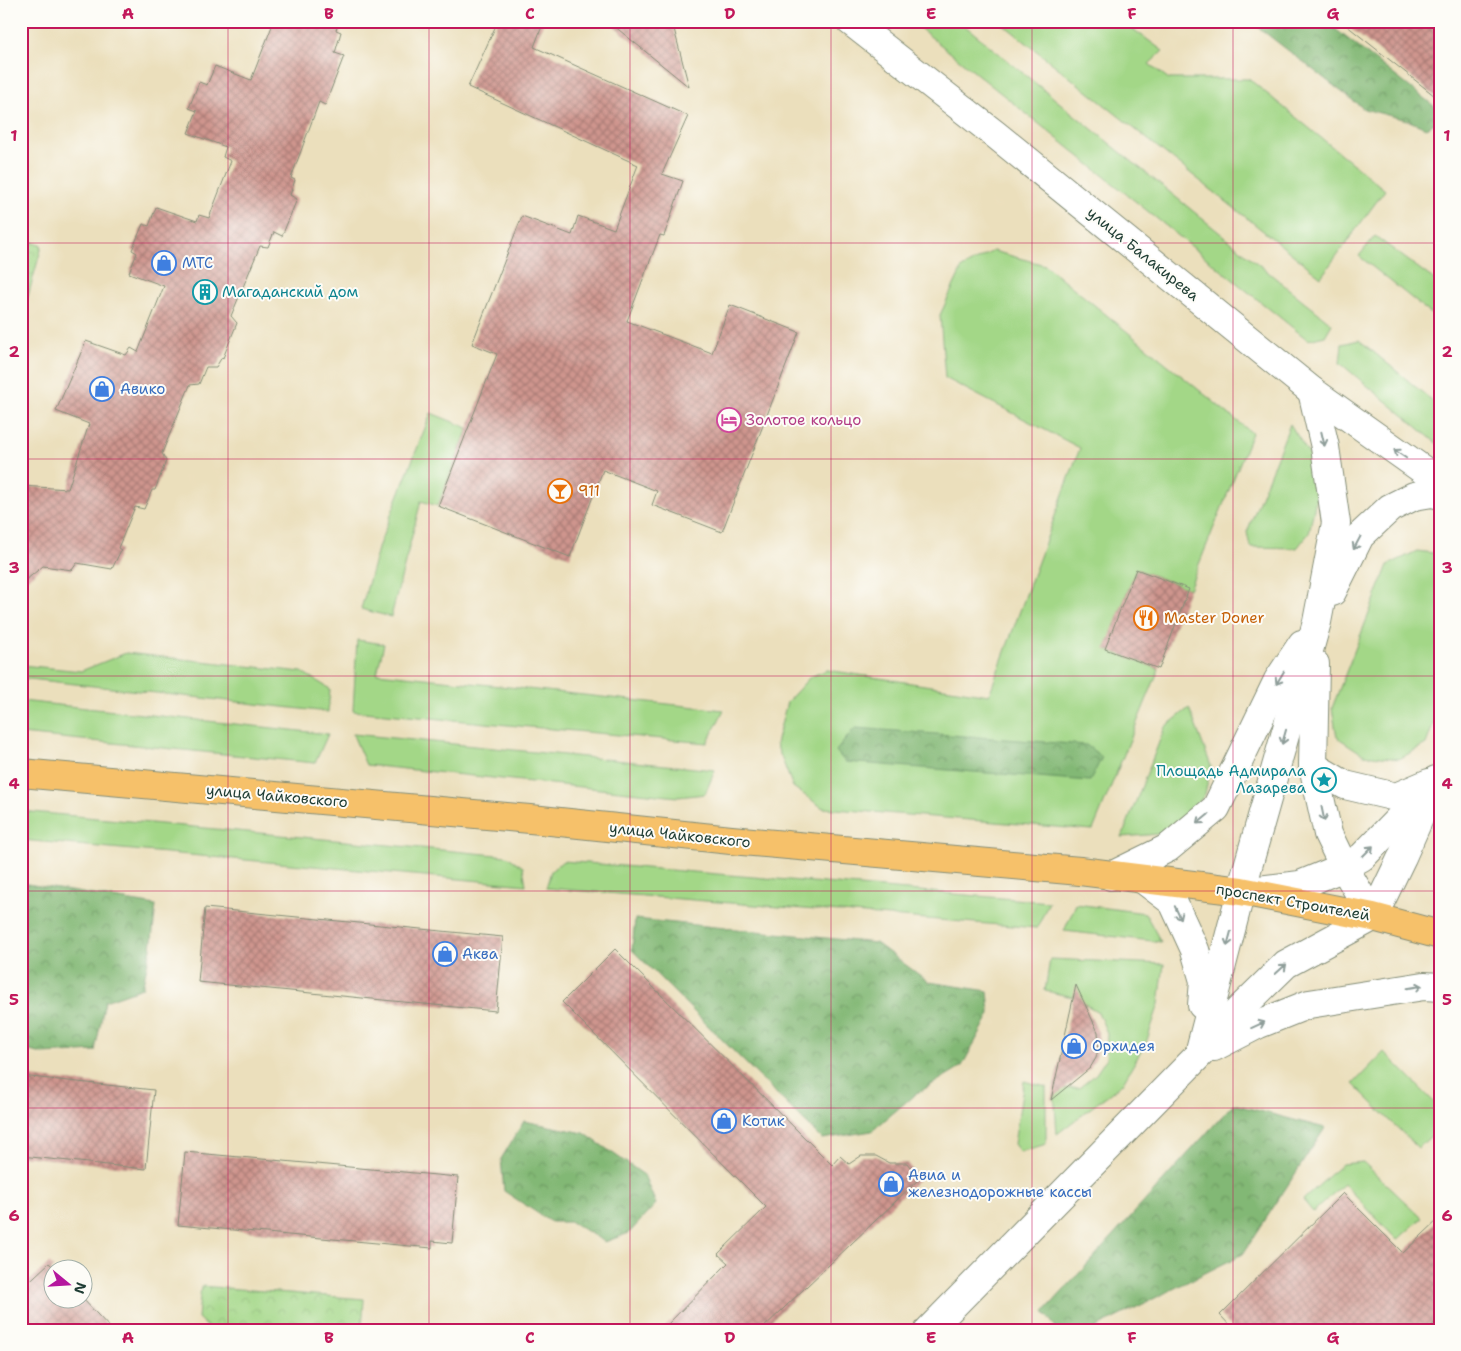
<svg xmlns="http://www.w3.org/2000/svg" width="1461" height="1351" font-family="'Shantell Sans',sans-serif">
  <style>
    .green { fill: #a3d787; stroke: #618a5e }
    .forest { fill: url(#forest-crowns); stroke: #507a54 }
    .park { fill: url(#park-crowns); stroke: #618a5e }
    .building { fill: url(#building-cross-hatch) }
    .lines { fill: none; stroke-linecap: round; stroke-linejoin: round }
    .minor-casing { stroke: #858e78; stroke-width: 30 }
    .major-casing { stroke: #858e78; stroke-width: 30 }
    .minor { stroke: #fff; stroke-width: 28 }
    .major { stroke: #f6c16b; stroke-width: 28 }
    .oneway { stroke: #8f9e9a }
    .grid { fill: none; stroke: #c2185b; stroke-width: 1; stroke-opacity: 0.55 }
    .labels { text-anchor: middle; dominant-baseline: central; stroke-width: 4; stroke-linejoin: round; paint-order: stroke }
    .street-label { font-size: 15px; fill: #1f3d34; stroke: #fdfcf7 }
    .shop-label { font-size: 15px; fill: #366cbe; stroke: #fdfcf7; text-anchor: start }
    .culture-label { font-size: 15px; fill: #0d838f; stroke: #fdfcf7; text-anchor: start }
    .hotel-label { font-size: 15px; fill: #b23c85; stroke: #fdfcf7; text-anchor: start }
    .food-label { font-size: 15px; fill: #c56008; stroke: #fdfcf7; text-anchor: start }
    .neatline { fill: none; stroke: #c2185b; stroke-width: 2 }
    .grid-label { font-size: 16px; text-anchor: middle; font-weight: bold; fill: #c2185b }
  </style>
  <defs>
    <pattern id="forest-crowns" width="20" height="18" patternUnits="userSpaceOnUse" patternTransform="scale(1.25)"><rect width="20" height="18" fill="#82b874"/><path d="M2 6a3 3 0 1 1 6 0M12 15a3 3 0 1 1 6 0" fill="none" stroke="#6a9760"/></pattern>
    <pattern id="park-crowns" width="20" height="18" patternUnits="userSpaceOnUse" patternTransform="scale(1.25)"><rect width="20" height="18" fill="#a3d787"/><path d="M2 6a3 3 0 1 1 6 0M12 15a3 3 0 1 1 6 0" fill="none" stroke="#8cb975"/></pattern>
    <pattern id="building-cross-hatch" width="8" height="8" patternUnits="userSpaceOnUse" patternTransform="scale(1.25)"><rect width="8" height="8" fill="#cf958e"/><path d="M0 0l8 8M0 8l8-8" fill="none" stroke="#a77b75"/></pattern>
  </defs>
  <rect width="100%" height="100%" fill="#fdfcf7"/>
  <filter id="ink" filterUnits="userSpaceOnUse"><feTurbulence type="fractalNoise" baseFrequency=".02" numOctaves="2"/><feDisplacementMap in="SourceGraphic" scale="10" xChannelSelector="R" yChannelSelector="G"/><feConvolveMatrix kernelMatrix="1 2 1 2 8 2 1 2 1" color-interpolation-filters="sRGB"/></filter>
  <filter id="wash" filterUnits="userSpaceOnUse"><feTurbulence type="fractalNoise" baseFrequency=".0096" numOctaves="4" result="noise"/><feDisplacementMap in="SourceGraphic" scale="20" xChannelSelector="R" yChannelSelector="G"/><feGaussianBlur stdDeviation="1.12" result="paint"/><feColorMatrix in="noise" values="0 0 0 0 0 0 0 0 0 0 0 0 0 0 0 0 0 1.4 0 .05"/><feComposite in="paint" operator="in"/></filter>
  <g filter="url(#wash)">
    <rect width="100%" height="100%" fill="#ebdfbc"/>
    <g class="green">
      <polygon points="911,21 959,21 1332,324 1325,336 1308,340"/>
      <polygon points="999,21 1122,21 1163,51 1149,64 1169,79 1249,79 1385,190 1321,277"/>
      <polygon points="1375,236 1440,284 1440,321 1359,256"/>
      <polygon points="993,251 1045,265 1252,433 1189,589 1136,569 1106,649 1159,669 1093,830 823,808 793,787 776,744 787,702 810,677 827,670 989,695 1080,448 945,378 940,315 962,268"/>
      <polygon points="1359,340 1440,407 1440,446 1340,363 1342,344"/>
      <polygon points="431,413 468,428 438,506 421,501 391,617 361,609 379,545"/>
      <polygon points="1290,424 1310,456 1317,494 1309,533 1297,548 1250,547 1247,532"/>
      <polygon points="1417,551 1440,554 1440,706 1426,744 1399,759 1364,755 1337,737 1332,708 1388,565"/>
      <polygon points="357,640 384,644 377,673 724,710 707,743 353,711"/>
      <polygon points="126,653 302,672 330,689 328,712 21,678 21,665 81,671"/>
      <polygon points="21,701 328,734 315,763 21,734"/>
      <polygon points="1189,708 1211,766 1205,794 1187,819 1159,834 1122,837 1165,727"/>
      <polygon points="353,735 353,734 715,770 705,794 678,797 366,765"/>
      <polygon points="21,811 507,856 523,867 526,885 21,840"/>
      <polygon points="563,861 1049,902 1037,928 546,888 551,871"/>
      <polygon points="1076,904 1145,913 1161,942 1064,931"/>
      <polygon points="1050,959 1164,964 1159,1004 1146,1043 1122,1084 1057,1134 1054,1089 1079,1088 1096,1074 1106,1059 1107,1033 1098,1012 1073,997 1045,991"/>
      <polygon points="1384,1052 1440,1108 1440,1128 1418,1148 1353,1084"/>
      <polygon points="1024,1081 1046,1087 1046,1144 1020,1152 1014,1144"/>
      <polygon points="1363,1162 1422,1218 1397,1240 1344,1184 1313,1212 1303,1200 1342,1164"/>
    </g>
    <g class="forest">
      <polygon points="1250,21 1325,21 1439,110 1440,120 1426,128 1407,120 1364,109"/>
      <polygon points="855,728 1086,745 1102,757 1090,781 845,762 836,751"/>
      <polygon points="21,883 156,905 151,948 142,988 105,1001 95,1051 43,1054 21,1049"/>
      <polygon points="635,919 876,943 929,982 988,991 990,1014 962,1066 913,1096 872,1131 822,1139 632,950"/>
      <polygon points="1233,1104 1325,1128 1243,1254 1091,1330 1058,1330 1044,1312"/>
      <polygon points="524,1121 584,1133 644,1175 656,1204 629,1233 605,1242 571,1222 551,1222 504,1191 501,1159"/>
    </g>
    <g class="park">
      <polygon points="21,238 42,246 21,321"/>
      <polygon points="201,1286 364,1299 362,1330 211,1330 198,1318"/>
    </g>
    <g id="blocks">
      <g class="building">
        <polygon points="274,21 339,21 336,30 341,32 335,53 344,56 325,105 319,102 291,178 295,180 290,195 297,199 282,236 274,232 268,247 260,246 231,316 237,323 223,358 222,357 216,367 206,367 199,384 190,385 162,453 166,461 155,490 152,490 144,509 135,507 118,548 121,550 112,569 77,563 72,570 43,566 21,584 21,486 68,489 89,424 56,411 86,341 126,355 131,348 138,352 164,286 129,273 137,253 132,250 143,224 149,226 156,207 197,221 199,215 209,218 231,161 223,157 226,147 188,133 197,111 189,108 199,82 207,85 215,66 251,80"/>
        <polygon points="498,21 544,21 534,47 688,116 662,174 683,181 664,236 660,235 627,321 712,353 730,305 799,332 722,532 652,505 657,491 603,470 570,557 438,506 497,354 472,344 522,216 572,235 578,216 614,229 638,165 468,87"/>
        <polygon points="608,21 672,21 689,87"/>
        <polygon points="1341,21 1440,21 1440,100"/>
        <polygon points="1136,569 1189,589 1159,669 1105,649"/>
        <polygon points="205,908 503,937 496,1011 198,982"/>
        <polygon points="615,949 832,1165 840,1156 849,1164 861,1156 876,1156 889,1163 907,1163 919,1179 761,1330 662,1330 728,1263 718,1254 766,1207 562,1002"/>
        <polygon points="1076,985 1098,1032 1099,1045 1096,1058 1090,1068 1051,1100"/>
        <polygon points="21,1076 154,1090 146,1169 21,1156"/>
        <polygon points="185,1152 458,1177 452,1243 432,1241 432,1248 178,1225"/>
        <polygon points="1343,1193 1403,1253 1440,1218 1440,1317 1428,1330 1234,1330 1220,1315"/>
        <polygon points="49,1263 54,1268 52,1268 52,1298 82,1298 112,1330 21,1330 21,1289"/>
      </g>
    </g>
  </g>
  <g filter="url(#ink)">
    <use href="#blocks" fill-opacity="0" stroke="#858e78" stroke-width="1"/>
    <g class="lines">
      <defs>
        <g id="minor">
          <polyline points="850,21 996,135 1312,391 1440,482"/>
          <polyline points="1332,592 1360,536 1390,508 1414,496 1432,493 1440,495"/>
          <polyline points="1315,664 1313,766 1328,834 1344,867 1373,917"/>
          <polyline points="1313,766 1345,785 1396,797 1429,783"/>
          <polyline points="1111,876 1168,848 1216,808 1278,680 1302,644"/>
          <polyline points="1144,880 1173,902 1195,950 1204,981 1202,1005"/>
          <polyline points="1250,891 1300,885 1344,867 1362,857 1422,795"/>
          <polyline points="1214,1047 1259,1024 1309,1004 1424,986 1440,987"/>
          <polyline points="1200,1050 1241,891 1317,622 1336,523 1325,447 1312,391"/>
          <polyline points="929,1330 1199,1055 1239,1010 1286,964 1373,917 1402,857 1436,780"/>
        </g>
        <polyline id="major" points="21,773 541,820 731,840 1080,871 1241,891 1373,917 1440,935"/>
      </defs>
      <use href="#minor" class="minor-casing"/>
      <use href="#major" class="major-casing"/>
      <use href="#minor" class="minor"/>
      <use href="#major" class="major"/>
    </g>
    <defs><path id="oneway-shaft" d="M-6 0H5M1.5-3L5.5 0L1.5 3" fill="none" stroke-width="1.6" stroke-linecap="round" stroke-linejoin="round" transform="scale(1.25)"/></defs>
    <g class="oneway">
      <use href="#oneway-shaft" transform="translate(1323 439) rotate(77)"/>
      <use href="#oneway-shaft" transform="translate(1400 454) rotate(-145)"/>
      <use href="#oneway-shaft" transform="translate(1357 543) rotate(118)"/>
      <use href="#oneway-shaft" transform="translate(1280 678) rotate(121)"/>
      <use href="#oneway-shaft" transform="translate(1284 737) rotate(106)"/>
      <use href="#oneway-shaft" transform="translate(1323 814) rotate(78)"/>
      <use href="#oneway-shaft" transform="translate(1203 819) rotate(140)"/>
      <use href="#oneway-shaft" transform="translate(1368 851) rotate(-45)"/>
      <use href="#oneway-shaft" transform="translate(1178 913) rotate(65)"/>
      <use href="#oneway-shaft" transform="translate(1229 939) rotate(105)"/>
      <use href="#oneway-shaft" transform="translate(1281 969) rotate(-42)"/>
      <use href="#oneway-shaft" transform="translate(1415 987) rotate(-9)"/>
      <use href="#oneway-shaft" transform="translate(1258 1025) rotate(-24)"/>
    </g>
  </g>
  <path class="grid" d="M228,21V1330M429,21V1330M630,21V1330M831,21V1330M1032,21V1330M1233,21V1330M21,243H1440M21,459H1440M21,676H1440M21,891H1440M21,1108H1440"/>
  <defs>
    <symbol id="shop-ring" viewBox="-11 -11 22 22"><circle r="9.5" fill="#fdfcf7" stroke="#3f7fe0" stroke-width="1.5"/><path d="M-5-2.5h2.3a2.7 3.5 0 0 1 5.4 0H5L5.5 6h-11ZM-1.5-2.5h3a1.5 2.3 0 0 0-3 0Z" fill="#3f7fe0"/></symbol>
    <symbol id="building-ring" viewBox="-11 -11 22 22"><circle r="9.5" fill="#fdfcf7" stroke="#0f9aa8" stroke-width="1.5"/><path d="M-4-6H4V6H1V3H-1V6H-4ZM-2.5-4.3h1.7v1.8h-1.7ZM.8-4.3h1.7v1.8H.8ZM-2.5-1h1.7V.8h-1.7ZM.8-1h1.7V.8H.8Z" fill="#0f9aa8"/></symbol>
    <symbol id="hotel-ring" viewBox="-11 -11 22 22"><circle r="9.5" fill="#fdfcf7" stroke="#d1479c" stroke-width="1.5"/><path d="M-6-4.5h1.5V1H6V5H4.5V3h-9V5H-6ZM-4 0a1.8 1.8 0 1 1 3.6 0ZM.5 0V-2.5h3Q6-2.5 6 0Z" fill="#d1479c"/></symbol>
    <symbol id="bar-ring" viewBox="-11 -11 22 22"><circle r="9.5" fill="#fdfcf7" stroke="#e8710a" stroke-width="1.5"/><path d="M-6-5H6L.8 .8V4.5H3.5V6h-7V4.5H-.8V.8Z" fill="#e8710a"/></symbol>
    <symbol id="restaurant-ring" viewBox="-11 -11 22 22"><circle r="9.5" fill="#fdfcf7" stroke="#e8710a" stroke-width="1.5"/><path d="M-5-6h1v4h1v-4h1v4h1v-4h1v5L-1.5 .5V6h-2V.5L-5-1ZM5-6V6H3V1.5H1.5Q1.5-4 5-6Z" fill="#e8710a"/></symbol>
    <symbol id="sight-ring" viewBox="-11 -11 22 22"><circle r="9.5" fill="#fdfcf7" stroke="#0f9aa8" stroke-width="1.5"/><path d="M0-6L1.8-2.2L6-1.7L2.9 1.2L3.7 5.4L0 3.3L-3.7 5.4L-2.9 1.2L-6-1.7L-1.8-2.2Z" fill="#0f9aa8"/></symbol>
  </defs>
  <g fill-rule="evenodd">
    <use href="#shop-ring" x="150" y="249" width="28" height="28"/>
    <use href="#building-ring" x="191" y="278" width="28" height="28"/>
    <use href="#shop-ring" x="88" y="375" width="28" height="28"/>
    <use href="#hotel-ring" x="715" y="406" width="28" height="28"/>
    <use href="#bar-ring" x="546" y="477" width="28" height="28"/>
    <use href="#restaurant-ring" x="1132" y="604" width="28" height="28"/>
    <use href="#sight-ring" x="1310" y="766" width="28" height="28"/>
    <use href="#shop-ring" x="431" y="940" width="28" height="28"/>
    <use href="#shop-ring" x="1060" y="1032" width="28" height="28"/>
    <use href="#shop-ring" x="710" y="1107" width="28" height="28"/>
    <use href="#shop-ring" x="877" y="1170" width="28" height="28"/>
  </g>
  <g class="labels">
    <g class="street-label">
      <text transform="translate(1143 254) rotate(39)">улица Балакирева</text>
      <text transform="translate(277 796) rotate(5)">улица Чайковского</text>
      <text transform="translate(680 835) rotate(6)">улица Чайковского</text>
      <text transform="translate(1293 902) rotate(10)">проспект Строителей</text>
    </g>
    <g class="shop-label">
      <text x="182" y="263">МТС</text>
      <text x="120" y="389">Авико</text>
      <text x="462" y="954">Аква</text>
      <text x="1092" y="1046">Орхидея</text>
      <text x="742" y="1121">Котик</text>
      <text x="908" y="1175">Авиа и<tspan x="908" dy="17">железнодорожные кассы</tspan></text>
    </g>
    <g class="culture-label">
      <text x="222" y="292">Магаданский дом</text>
      <text x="1306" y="771" text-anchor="end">Площадь Адмирала<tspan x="1306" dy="17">Лазарева</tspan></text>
    </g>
    <g class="hotel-label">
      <text x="746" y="420">Золотое кольцо</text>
    </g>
    <g class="food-label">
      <text x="578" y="491">911</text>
      <text x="1164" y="618">Master Doner</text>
    </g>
  </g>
  <rect width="1461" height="1351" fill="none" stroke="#fdfcf7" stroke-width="55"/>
  <g transform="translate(68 1284) rotate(108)"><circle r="24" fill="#fdfcf7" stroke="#a4b0a9"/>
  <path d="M0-4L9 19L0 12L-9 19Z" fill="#b5179e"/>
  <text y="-8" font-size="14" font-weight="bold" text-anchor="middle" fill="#1f3d34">N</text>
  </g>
  <rect x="28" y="28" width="1406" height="1296" class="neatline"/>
  <g class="grid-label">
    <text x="128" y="19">A</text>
    <text x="329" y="19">B</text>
    <text x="530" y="19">C</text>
    <text x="730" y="19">D</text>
    <text x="931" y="19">E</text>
    <text x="1132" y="19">F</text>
    <text x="1333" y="19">G</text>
    <text x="14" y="141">1</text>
    <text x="1447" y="141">1</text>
    <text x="14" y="357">2</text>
    <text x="1447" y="357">2</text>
    <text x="14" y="573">3</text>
    <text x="1447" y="573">3</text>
    <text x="14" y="789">4</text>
    <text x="1447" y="789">4</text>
    <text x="14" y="1005">5</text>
    <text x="1447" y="1005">5</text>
    <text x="14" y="1221">6</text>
    <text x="1447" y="1221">6</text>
    <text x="128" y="1343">A</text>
    <text x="329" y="1343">B</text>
    <text x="530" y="1343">C</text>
    <text x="730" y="1343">D</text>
    <text x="931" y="1343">E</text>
    <text x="1132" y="1343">F</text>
    <text x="1333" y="1343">G</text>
  </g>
</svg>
